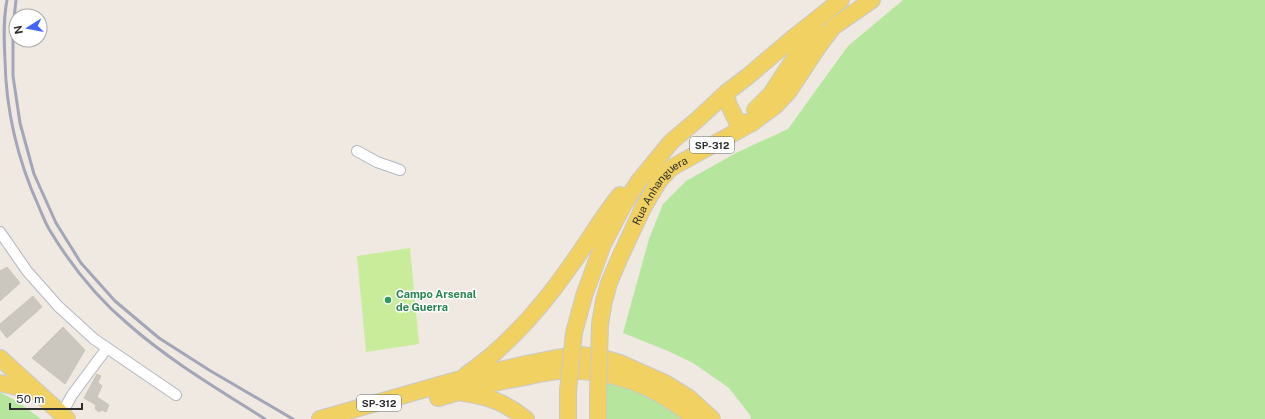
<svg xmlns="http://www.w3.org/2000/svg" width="1265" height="419" font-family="'Public Sans',sans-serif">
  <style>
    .green { fill: #b6e59e }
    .pitch { fill: #c9ec9a }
    .building { fill: #cbc7bf; stroke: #cbc5ba }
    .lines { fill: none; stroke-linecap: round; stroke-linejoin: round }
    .street-casing { stroke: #b4b7c1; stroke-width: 12 }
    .primary-casing { stroke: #c9c9c9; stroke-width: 18 }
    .street { stroke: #fff; stroke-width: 10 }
    .primary { stroke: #f2d163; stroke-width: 16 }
    .rail { stroke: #a3a6b8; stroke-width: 3 }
    .primary-bridge-casing { stroke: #c9c9c9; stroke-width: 18; stroke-linecap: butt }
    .primary-bridge { stroke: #f2d163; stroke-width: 16 }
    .leisure-dot { fill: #2e9e5b; stroke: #fff; stroke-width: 1.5 }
    .labels { text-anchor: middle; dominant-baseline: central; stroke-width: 3; stroke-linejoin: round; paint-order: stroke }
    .shield { fill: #fff; stroke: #6d6d6d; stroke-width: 1 }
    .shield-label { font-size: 10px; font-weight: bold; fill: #2e2e2e }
    .street-label { font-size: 11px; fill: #2e2e2e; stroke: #fff }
    .leisure-label { font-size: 11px; font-weight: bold; fill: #27864d; stroke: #fff; text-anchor: start }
  </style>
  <rect width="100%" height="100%" fill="#efe9e1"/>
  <g class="green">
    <polygon points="903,0 1265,0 1265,419 751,419 750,415 729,388 693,363 668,351 623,333 649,239 663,204 686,181 736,153 788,129 848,46"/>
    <polygon points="606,380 619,381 689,419 606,419"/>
    <polygon points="0,392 18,402 41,419 0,419"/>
  </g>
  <polygon class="pitch" points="410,248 419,344 366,352 357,256"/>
  <g class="building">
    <polygon points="7,267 20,283 0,301 0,271"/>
    <polygon points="33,296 42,307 7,338 0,329 0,324"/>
    <polygon points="63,327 85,350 65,384 32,358"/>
    <polygon points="97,374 101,376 98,382 102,386 97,397 109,405 106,412 102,410 99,412 95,409 96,405 84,398"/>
  </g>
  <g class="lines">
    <defs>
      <g id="street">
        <polyline points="357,151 377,162 400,170"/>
        <polyline points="0,232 27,271 58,306 94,339 176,395"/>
        <polyline points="61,415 72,395 107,348"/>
      </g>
      <g id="primary">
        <polyline points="726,93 728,103 737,122 752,123"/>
        <polyline points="755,110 771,94 815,27"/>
        <path id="s1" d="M600,324L604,301L609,283L620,257L643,208L659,181L671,168L752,123L775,106L789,91L818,47L833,27L872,0"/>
        <polyline points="574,333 584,296 603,244 624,204 639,181 671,142 698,119 726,93 747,77 793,38 841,0"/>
        <polyline points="0,358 67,419"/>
        <path d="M466,375C508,346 542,307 571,265C588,242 602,217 620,195"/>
        <polyline points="0,383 35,391"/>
        <path d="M463,393C488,396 506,403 526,419"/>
        <polyline points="598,394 598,419"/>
        <path d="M438,398C469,389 498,381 530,376C539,374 548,372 557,371C609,368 656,385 695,419"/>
        <polyline points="320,419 457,380 526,364 556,358 582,355 606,359 620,363 665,383 689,398 712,419"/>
        <polyline points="568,419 568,391"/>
      </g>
    </defs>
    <use href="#street" class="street-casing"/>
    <use href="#primary" class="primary-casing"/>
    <use href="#street" class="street"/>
    <use href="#primary" class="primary"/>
    <g class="rail">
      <path d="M7,0C3,20 4,41 5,60C6,111 18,161 39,207C42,214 45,222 49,229C70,264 97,298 128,324C170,361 218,389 265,419"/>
      <polyline points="16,0 13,28 13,76 20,123 34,174 56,223 81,263 115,301 159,338 209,370 293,419"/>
    </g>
    <defs>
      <g id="primary-bridge">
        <polyline points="568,391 574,333"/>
        <polyline points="598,394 600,324"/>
      </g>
    </defs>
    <use href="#primary-bridge" class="primary-bridge-casing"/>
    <use href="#primary-bridge" class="primary-bridge"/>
  </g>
  <circle class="leisure-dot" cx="388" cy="300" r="4"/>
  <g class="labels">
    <g class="shield">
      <rect x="690" y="137" width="44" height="16" rx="3"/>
      <rect x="357" y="395" width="44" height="16" rx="3"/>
    </g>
    <g class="shield-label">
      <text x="712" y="145">SP-312</text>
      <text x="379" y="403">SP-312</text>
    </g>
    <g class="street-label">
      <text stroke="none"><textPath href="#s1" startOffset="149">Rua Anhanguera</textPath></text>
    </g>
    <g class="leisure-label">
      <text x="396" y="294">Campo Arsenal<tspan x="396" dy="13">de Guerra</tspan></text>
    </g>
  </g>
  <g transform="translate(28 28) rotate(259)"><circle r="19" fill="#ffffff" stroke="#ababab"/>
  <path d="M0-3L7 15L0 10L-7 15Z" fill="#4264fb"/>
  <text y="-6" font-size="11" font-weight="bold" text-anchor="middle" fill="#2e2e2e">N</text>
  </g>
  <path d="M10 403v6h72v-6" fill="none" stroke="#2e2e2e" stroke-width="2"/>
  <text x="16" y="403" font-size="12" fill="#2e2e2e" stroke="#ffffff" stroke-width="3" paint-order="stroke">50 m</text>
</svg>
